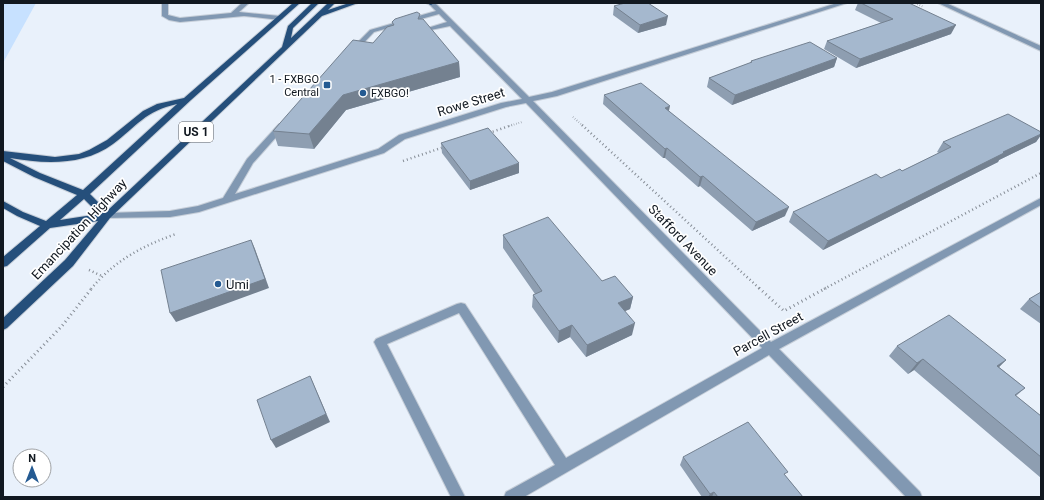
<svg xmlns="http://www.w3.org/2000/svg" width="1044" height="500" font-family="Roboto,sans-serif">
  <style>
    .green { fill: #c7e1ff }
    .lines { fill: none; stroke-linecap: round; stroke-linejoin: round }
    .minor-casing { stroke: #c6ced8; stroke-width: 2 }
    .major-casing { stroke: #c6ced8; stroke-width: 2 }
    .path-far2 { stroke: #858c95; stroke-width: 2; stroke-dasharray: 0.5 2; stroke-linecap: butt }
    .path-far1 { stroke: #858c95; stroke-width: 2.5; stroke-dasharray: 1 3; stroke-linecap: butt }
    .path { stroke: #858c95; stroke-width: 3; stroke-dasharray: 1 3.5; stroke-linecap: butt }
    .minor { fill: #8198b2; fill-rule: evenodd }
    .major { fill: #254f7b; fill-rule: evenodd }
    .wall { fill: #8e9eb1 }
    .shaded-wall { fill: #748190 }
    .building { fill: #a5b8ce; stroke: #748190 }
    .poi-dot { fill: #245a92; stroke: #fff; stroke-width: 1.5 }
    .labels { text-anchor: middle; dominant-baseline: central; stroke-width: 3.5; stroke-linejoin: round; paint-order: stroke }
    .far-poi-label { font-size: 11px; fill: #111820; stroke: #fff; text-anchor: end }
    .shield { fill: #fff; stroke: #585d63; stroke-width: 1 }
    .shield-label { font-size: 12px; font-weight: bold; fill: #111820 }
    .street-label { font-size: 13px; fill: #111820; stroke: #fff }
    .poi-label { font-size: 13px; fill: #111820; stroke: #fff; text-anchor: start }
  </style>
  <rect width="100%" height="100%" fill="#e9f1fb"/>
  <polygon class="green" points="3,3 36,3 3,63"/>
  <g class="lines">
    <defs>
      <g id="minor">
        <polygon points="162,3 168,3 168,15 180,18 231,13 242,3 249,3 239,12 280,16 283,18 280,20 244,16 180,22 169,20 162,16"/>
        <polygon points="428,3 435,3 529,97 552,92 837,3 847,3 557,96 533,101 771,342 1041,198 1041,205 779,349 920,492 922,497 906,497 769,355 524,497 504,497 506,492 555,465 459,313 387,344 465,497 451,497 374,342 376,339 457,304 461,303 465,304 566,458 762,348 526,103 506,107 405,139 384,153 199,212 170,217 104,218 102,216 104,214 107,213 170,211 198,206 223,198 247,159 279,124 285,124 286,126 253,163 235,194 378,149 399,135 501,103 522,99 450,26 421,32 421,30 447,22 439,14 374,32 354,53 348,52 370,30 436,11"/>
        <polygon points="938,3 946,3 1041,46 1041,51"/>
      </g>
      <g id="major">
        <path d="M293,3H300L191,100L90,194L107,211L282,47L288,26L312,3H319L293,28L291,38L328,3H335L328,10L349,3H358L322,16L110,218L73,266L7,328L3,330V318L65,260L98,221L50,228L7,266L3,267V257L40,226L17,216L3,208V201L23,212L46,221L77,195L34,177L3,161V151L55,157L79,154L89,150L107,140L143,111L157,104L184,98ZM177,104L83,190L40,173L10,158C45,164 83,166 113,144C137,126 145,111 177,104ZM84,199L99,214L60,220Z"/>
        <polygon points="426,3 434,3 431,5"/>
      </g>
    </defs>
    <use href="#minor" class="minor-casing"/>
    <use href="#major" class="major-casing"/>
    <g class="path-far2">
      <polyline points="915,3 924,7"/>
      <polyline points="573,117 583,126"/>
      <polyline points="509,126 522,122"/>
    </g>
    <g class="path-far1">
      <polyline points="582,125 760,289"/>
      <polyline points="489,133 512,125"/>
      <polyline points="403,161 444,147"/>
      <polyline points="89,270 102,276"/>
      <path d="M91,289C114,261 142,246 176,234"/>
      <polyline points="824,289 1041,173"/>
    </g>
    <g class="path">
      <polyline points="759,288 784,311 826,288"/>
      <polyline points="3,387 62,326 92,288"/>
    </g>
    <use href="#minor" class="minor"/>
    <use href="#major" class="major"/>
  </g>
  <g class="wall">
    <polygon points="858,3 909,3 951,34 856,68 824,49 827,41 881,23 855,10"/>
    <polygon points="614,6 666,25 638,33 613,15"/>
    <polygon points="420,19 459,62 460,77 346,110 314,149 278,146 273,131 373,43 392,25 392,22"/>
    <polygon points="837,58 834,67 732,105 707,87 709,78 750,63 751,61"/>
    <polygon points="604,95 669,111 785,216 752,231 700,186 698,187 665,158 663,158 603,104"/>
    <polygon points="1041,132 1041,135 1036,142 999,160 998,162 823,250 789,222 793,212 881,178 902,171 939,153 937,152 943,142"/>
    <polygon points="441,143 519,173 470,190 442,153"/>
    <polygon points="503,235 633,297 630,309 625,311 632,335 586,357 570,337 558,343 532,307 533,295 535,294 503,248"/>
    <polygon points="1041,292 1041,324 1020,309 1029,299"/>
    <polygon points="897,346 1006,360 999,367 1025,388 1016,396 1041,416 1041,478 914,370 908,374 889,356"/>
    <polygon points="683,457 785,475 803,497 702,497 680,465"/>
  </g>
  <g class="shaded-wall">
    <polygon points="668,16 666,25 638,33 640,25"/>
    <polygon points="956,25 951,34 856,68 860,59"/>
    <polygon points="837,58 834,67 732,105 735,95"/>
    <polygon points="459,62 460,77 346,110 314,149 309,134 343,95"/>
    <polygon points="670,106 668,115 665,108"/>
    <polygon points="1041,134 1041,135 1036,142 999,160 998,162 823,250 828,241 1003,152"/>
    <polygon points="667,148 665,158 663,158 665,149"/>
    <polygon points="519,163 519,173 470,190 470,181"/>
    <polygon points="703,176 700,186 698,187 700,177"/>
    <polygon points="789,207 785,216 752,231 756,222"/>
    <polygon points="251,240 255,249 269,288 176,322 170,313"/>
    <polygon points="633,297 630,309 616,315 618,303"/>
    <polygon points="635,323 632,335 586,357 587,345"/>
    <polygon points="572,325 570,337 558,343 559,331"/>
    <polygon points="923,359 914,370 908,374 917,363"/>
    <polygon points="1006,360 995,371 997,366"/>
    <polygon points="310,376 330,422 276,448 271,440"/>
    <polygon points="714,492 712,497 708,497 710,494"/>
  </g>
  <g class="building">
    <polygon points="625,3 648,3 668,16 640,25 614,6"/>
    <polygon points="861,3 909,3 956,25 860,59 827,41 893,19"/>
    <polygon points="417,12 420,14 418,19 423,19 459,62 343,95 309,134 273,131 353,40 373,43 387,27 394,25 392,22 395,19"/>
    <polygon points="810,42 837,58 735,95 709,78 752,62 751,61"/>
    <polygon points="641,83 670,106 665,108 789,207 756,222 703,176 700,177 667,148 665,149 604,95"/>
    <polygon points="1008,114 1041,132 1041,134 1003,152 1004,153 828,241 793,212 876,174 881,178 900,169 902,171 951,147 943,142"/>
    <polygon points="488,128 519,163 470,181 441,143"/>
    <polygon points="548,217 602,281 615,276 633,297 618,303 635,323 587,345 572,325 559,331 533,295 542,291 503,235"/>
    <polygon points="251,240 265,279 170,313 161,270"/>
    <polygon points="1041,292 1041,308 1029,299"/>
    <polygon points="949,315 1006,360 997,366 1025,388 1015,395 1041,416 1041,457 923,359 917,363 897,346"/>
    <polygon points="310,376 326,414 271,440 257,400"/>
    <polygon points="748,422 788,472 784,474 803,497 718,497 714,492 710,494 683,457"/>
  </g>
  <g class="poi-dot">
    <rect x="323" y="81" width="8" height="8" rx="2"/>
    <circle cx="363" cy="93" r="4"/>
    <circle cx="218" cy="284" r="4"/>
  </g>
  <g class="labels">
    <g class="far-poi-label">
      <text x="319" y="79">1 - FXBGO<tspan x="319" dy="13">Central</tspan></text>
      <text x="371" y="93" text-anchor="start">FXBGO!</text>
    </g>
    <rect class="shield" x="179" y="122" width="34" height="20" rx="3"/>
    <g class="shield-label">
      <text x="196" y="132">US 1</text>
    </g>
    <g class="street-label">
      <text transform="translate(471 102) rotate(-17)">Rowe Street</text>
      <text transform="translate(79 229) rotate(-47)">Emancipation Highway</text>
      <text transform="translate(683 240) rotate(46)">Stafford Avenue</text>
      <text transform="translate(768 334) rotate(-29)">Parcell Street</text>
    </g>
    <g class="poi-label">
      <text x="226" y="284">Umi</text>
    </g>
  </g>
  <rect width="1044" height="500" fill="none" stroke="#111820" stroke-width="8"/>
  <g transform="translate(32 468)"><circle r="19" fill="#ffffff" stroke="#a0a3a6"/>
  <path d="M0-3L7 15L0 10L-7 15Z" fill="#245a92"/>
  <text y="-6" font-size="11" font-weight="bold" text-anchor="middle" fill="#111820">N</text>
  </g>
</svg>
